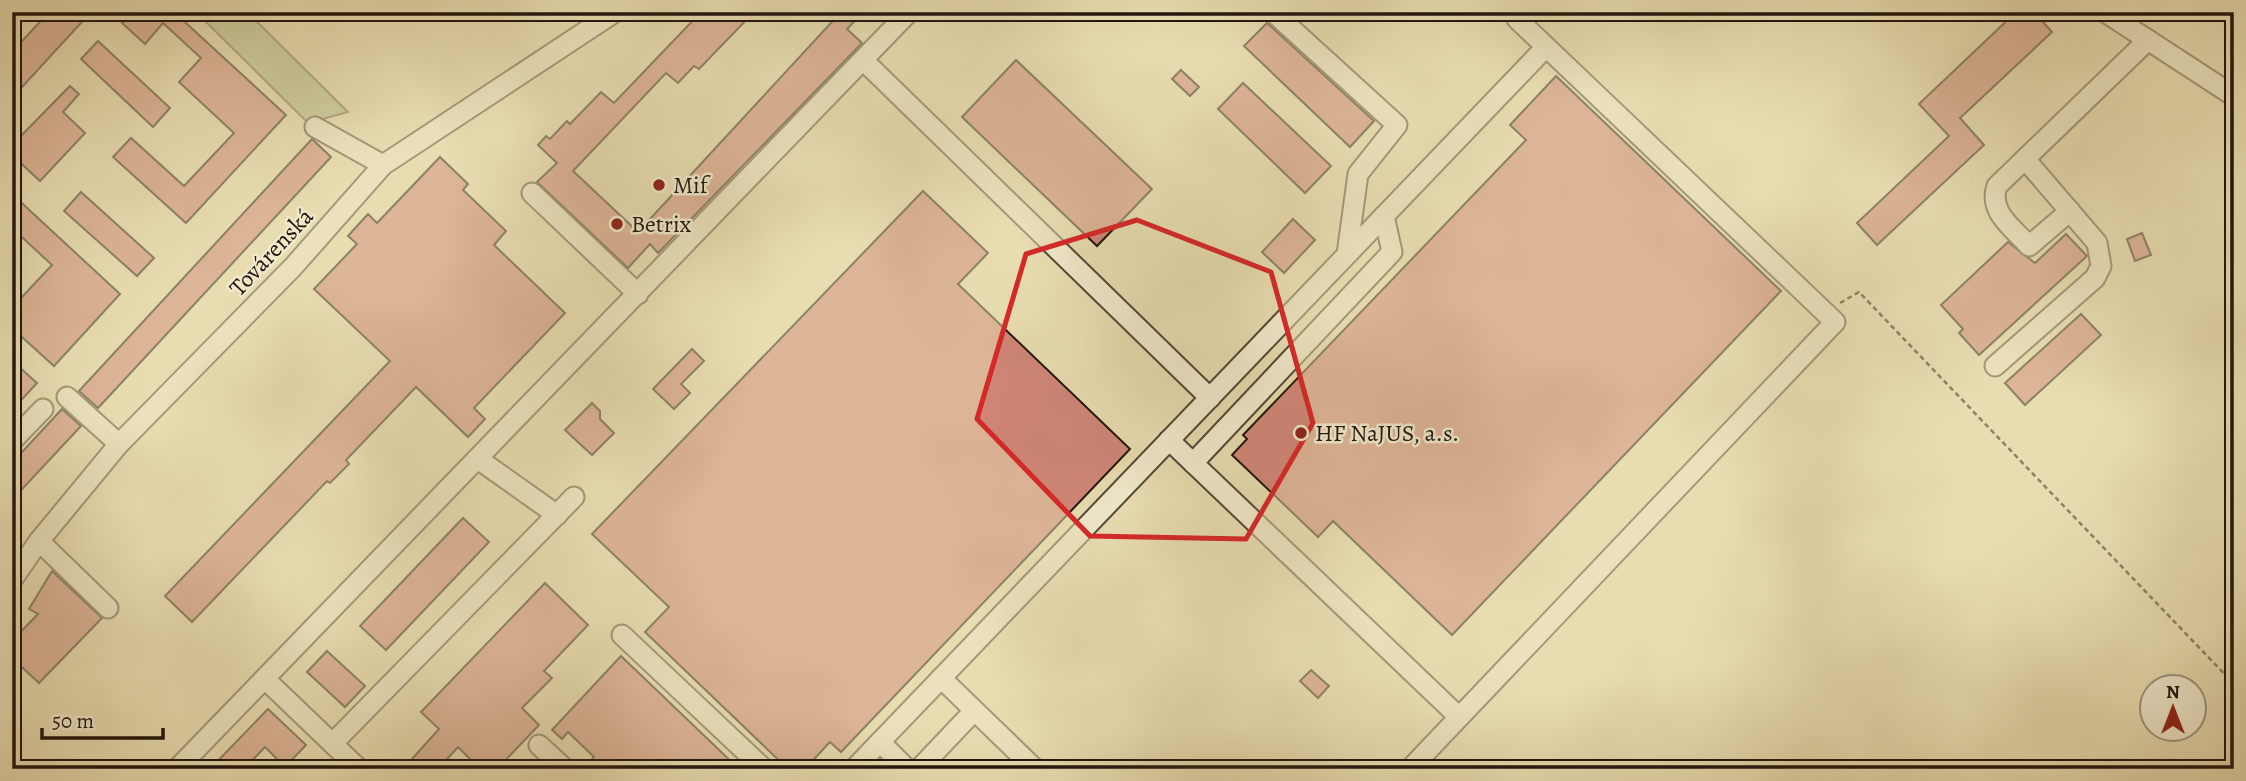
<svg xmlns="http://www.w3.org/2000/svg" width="2246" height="781" font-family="Alegreya,serif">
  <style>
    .green { fill: #b3c28e; stroke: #6a6c4e; stroke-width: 2 }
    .building { fill: #d08678; stroke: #21150e; stroke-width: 2 }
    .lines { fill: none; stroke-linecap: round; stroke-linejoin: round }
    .minor-casing { stroke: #534737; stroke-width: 23 }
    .path { stroke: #21150e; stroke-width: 2.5; stroke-dasharray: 5 3.5; stroke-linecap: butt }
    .minor { stroke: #f0e9cc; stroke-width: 19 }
    .marked { fill: none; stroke: #d62828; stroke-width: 5; stroke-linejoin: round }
    .poi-dot { fill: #8f2418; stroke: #f0e9cc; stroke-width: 2.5 }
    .labels { text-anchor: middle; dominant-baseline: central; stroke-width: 5; stroke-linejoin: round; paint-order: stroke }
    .poi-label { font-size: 24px; fill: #21150e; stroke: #f0e9cc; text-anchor: start }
    .street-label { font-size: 24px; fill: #21150e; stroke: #f0e9cc }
  </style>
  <rect width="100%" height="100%" fill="#e8ddb1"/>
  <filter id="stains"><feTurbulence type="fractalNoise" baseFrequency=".00286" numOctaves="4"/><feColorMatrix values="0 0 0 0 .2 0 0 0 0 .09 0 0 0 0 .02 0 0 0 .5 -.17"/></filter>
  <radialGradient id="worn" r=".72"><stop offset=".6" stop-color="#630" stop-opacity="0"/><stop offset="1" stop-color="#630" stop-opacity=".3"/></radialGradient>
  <polygon class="green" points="196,12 247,12 348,112 308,123"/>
  <g class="building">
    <polygon points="49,12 91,12 12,98 12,52"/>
    <polygon points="132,12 174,12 286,115 186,223 113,157 131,138 184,186 234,133 179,82 201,58 163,23 145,44 122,23"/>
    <polygon points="701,12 754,12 699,69 694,66 678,83 666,73 573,171 638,232 841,12 863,12 847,29 862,43 658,253 650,244 628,268 537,182 557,163 538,145 546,136 550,139 567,121 570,124 601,92 614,103"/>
    <polygon points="2016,12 2034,12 2052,32 1960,118 1984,145 1877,245 1857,223 1949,136 1919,104"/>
    <polygon points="1267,23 1374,121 1350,147 1244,46"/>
    <polygon points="98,41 170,108 153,127 81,59"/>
    <polygon points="1016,60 1152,189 1097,246 962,117"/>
    <polygon points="1181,70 1199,87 1190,96 1172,79"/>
    <polygon points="1556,76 1781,291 1452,635 1333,521 1318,537 1232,455 1247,439 1243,435 1526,140 1510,125"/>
    <polygon points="1243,83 1331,166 1305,193 1218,109"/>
    <polygon points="70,86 79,94 63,112 85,133 40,181 12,155 12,145"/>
    <polygon points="312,139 331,157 98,408 79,391"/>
    <polygon points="440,157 468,184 463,190 506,231 494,245 565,313 474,408 485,419 468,437 416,387 346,460 349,464 330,483 327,481 192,622 165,596 390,361 314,289 357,244 348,236 368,214 377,223"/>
    <polygon points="923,191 988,253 958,284 1130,449 841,752 830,742 805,769 788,769 645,632 669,607 592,534"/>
    <polygon points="81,192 154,258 137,276 64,211"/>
    <polygon points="12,194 120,294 54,366 12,328 12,288 22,297 52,265 12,228"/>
    <polygon points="1293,219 1315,240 1284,273 1262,252"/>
    <polygon points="2142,233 2151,255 2135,261 2127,239"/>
    <polygon points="2066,234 2087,256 1979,355 1959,333 1963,329 1941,305 2008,242 2035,263"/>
    <polygon points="2081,314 2101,335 2025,405 2005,383"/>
    <polygon points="692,349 704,361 681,384 690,393 674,409 653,389"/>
    <polygon points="18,366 37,383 12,410 12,373"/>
    <polygon points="592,403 600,411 600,419 614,433 592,455 565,430"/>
    <polygon points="62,409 81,426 12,500 12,463"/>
    <polygon points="463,518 489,542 386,650 360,626"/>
    <polygon points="52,571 102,618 39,683 12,658 12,641 38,614 29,609"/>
    <polygon points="545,583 588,625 544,671 552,678 522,708 539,725 497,769 480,769 458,747 438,769 403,769 439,729 421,712"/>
    <polygon points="327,651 365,686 345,707 307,672"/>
    <polygon points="621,656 739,769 582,769 594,757 568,732 562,739 552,730"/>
    <polygon points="1311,670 1329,686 1318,698 1300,681"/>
    <polygon points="268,709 306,745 285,767 265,747 244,769 210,769"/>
  </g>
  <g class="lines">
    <defs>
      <g id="minor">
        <polyline points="1273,12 1397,125 1358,174 1347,254"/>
        <polyline points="2105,12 2234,96"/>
        <polyline points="864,61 1210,398"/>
        <polyline points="315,127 383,165"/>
        <polyline points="532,193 638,294"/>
        <path d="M2070,211L2029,246C2013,228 1988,212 1997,186L2148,40"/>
        <polyline points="1995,366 2095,278 2101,266 2097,243 2025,159"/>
        <polyline points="67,397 119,444"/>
        <polyline points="1169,440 1459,717"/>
        <polyline points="12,441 43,409"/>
        <polyline points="478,459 557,515"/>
        <polyline points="1193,463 1392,252 1384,216"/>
        <polyline points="39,541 108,608"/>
        <polyline points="12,580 39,541 119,444 293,267 383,165 615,12"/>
        <polyline points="622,635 764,769"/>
        <polyline points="941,678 1035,769"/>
        <polyline points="265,679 359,769"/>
        <polyline points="880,742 907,769"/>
        <polyline points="333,743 574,497"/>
        <polyline points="539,745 565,769"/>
        <polyline points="177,769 909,12"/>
        <polyline points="854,769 1546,47"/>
        <polyline points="919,769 974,711"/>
        <polyline points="1410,769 1835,322 1517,19 1516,12"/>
      </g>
    </defs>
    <use href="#minor" class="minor-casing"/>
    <g class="path">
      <polyline points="12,25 24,12"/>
      <polyline points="1840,303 1859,292 2234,684"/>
    </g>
    <use href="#minor" class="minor"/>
  </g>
  <path d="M0 0H2246V781H0ZM1137,220L1271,272L1313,423L1246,539L1090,536L977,419L1026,254Z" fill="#e8ddb1" fill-opacity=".55" fill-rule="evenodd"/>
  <path class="marked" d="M1137,220L1271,272L1313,423L1246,539L1090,536L977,419L1026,254Z"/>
  <g class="poi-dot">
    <circle cx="659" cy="185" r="7"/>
    <circle cx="617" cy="224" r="7"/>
    <circle cx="1301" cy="433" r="7"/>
  </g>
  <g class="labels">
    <g class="poi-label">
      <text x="673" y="185">Mif</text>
      <text x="631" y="224">Betrix</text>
      <text x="1315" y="433">HF NaJUS, a.s.</text>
    </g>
    <g class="street-label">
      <text transform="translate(271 252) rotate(-47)">Továrenská</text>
    </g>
  </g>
  <rect width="2246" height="781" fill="none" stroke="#e8ddb1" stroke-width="42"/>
  <rect x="14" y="14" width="2218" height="753" fill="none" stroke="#21150e" stroke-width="3.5"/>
  <rect x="21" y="21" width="2204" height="739" fill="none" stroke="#21150e" stroke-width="2"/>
  <g transform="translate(2173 708)"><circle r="33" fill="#f0e9cc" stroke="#9d9480" stroke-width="2"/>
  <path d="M0-5L12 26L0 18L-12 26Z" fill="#8f2418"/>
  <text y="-10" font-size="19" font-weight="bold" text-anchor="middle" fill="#21150e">N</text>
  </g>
  <path d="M42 728v10h121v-10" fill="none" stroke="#21150e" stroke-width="3.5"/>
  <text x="52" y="728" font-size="21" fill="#21150e" stroke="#f0e9cc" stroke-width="5" paint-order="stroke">50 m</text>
  <rect width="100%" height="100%" filter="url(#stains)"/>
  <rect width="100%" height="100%" fill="url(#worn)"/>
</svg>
